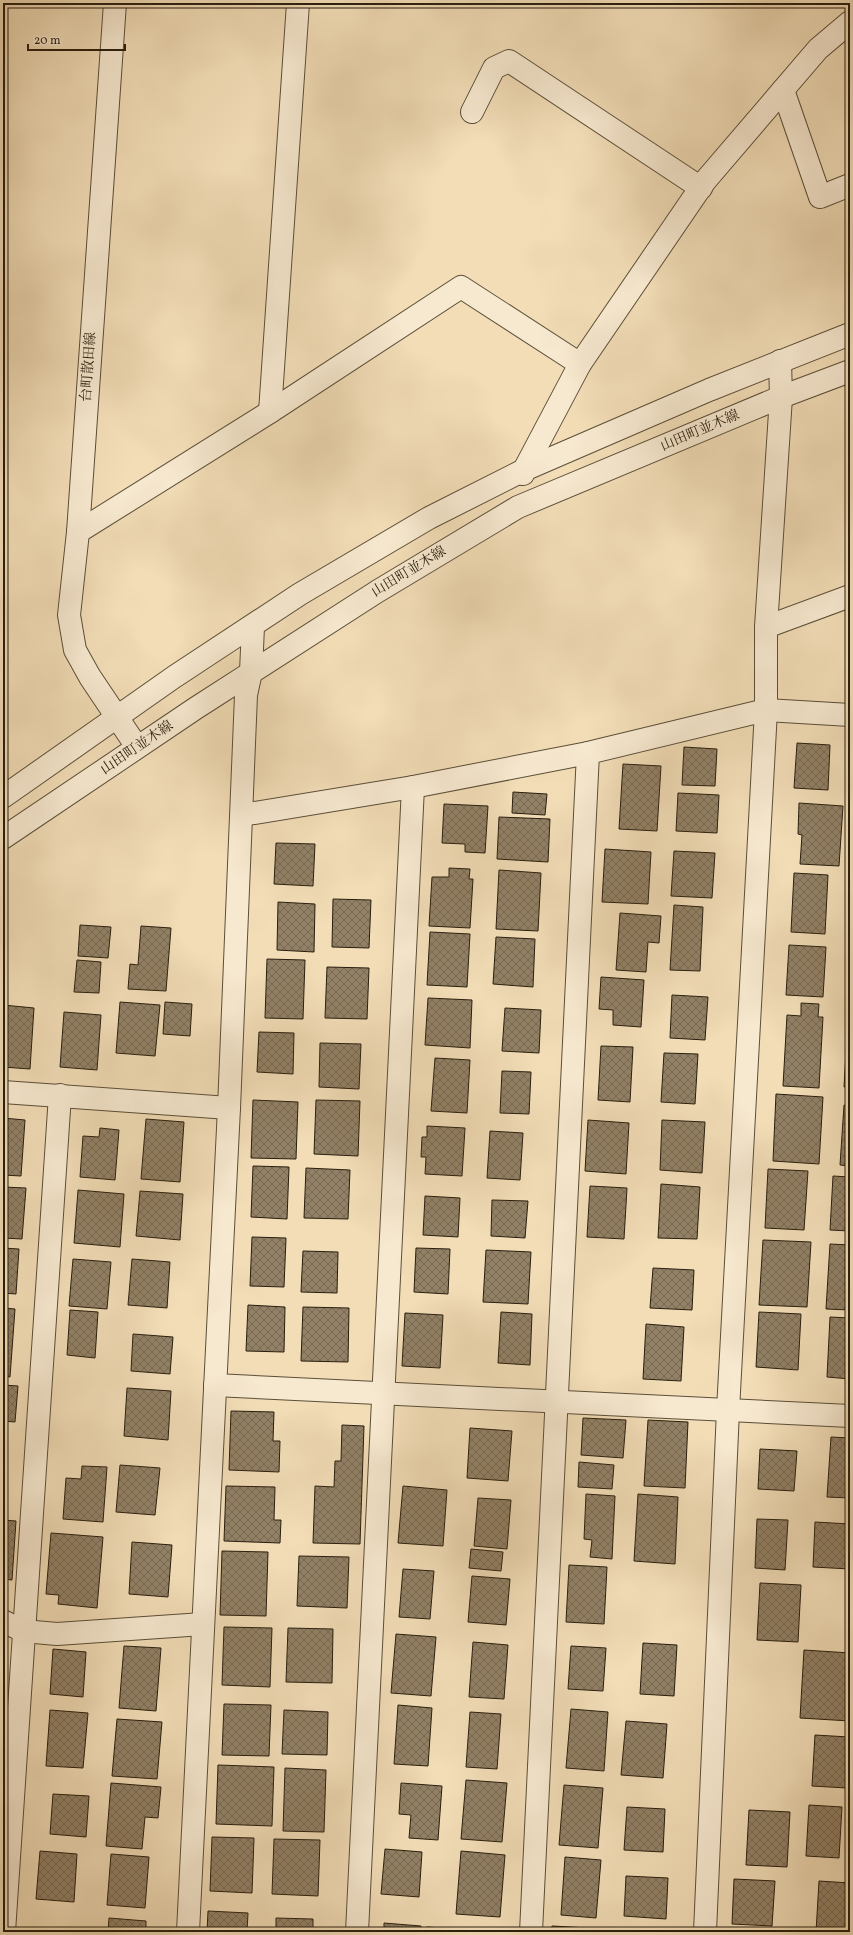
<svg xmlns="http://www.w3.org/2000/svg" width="853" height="1935" font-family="Vollkorn,'Noto Serif JP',serif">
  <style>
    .building { fill: url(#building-cross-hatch); stroke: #291e0e }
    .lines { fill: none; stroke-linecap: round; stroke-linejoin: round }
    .minor-casing { stroke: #5b4e38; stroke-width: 24 }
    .minor { stroke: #f7e9d0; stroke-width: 22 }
    .labels { text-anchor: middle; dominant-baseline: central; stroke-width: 3.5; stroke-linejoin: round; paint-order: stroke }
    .street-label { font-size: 14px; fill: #291e0e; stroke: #f7e9d0 }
  </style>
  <defs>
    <pattern id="building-cross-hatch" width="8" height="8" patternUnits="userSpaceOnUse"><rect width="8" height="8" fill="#928166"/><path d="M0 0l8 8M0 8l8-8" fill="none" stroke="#776952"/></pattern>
  </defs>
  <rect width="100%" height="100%" fill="#f2ddb7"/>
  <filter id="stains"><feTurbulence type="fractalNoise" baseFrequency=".005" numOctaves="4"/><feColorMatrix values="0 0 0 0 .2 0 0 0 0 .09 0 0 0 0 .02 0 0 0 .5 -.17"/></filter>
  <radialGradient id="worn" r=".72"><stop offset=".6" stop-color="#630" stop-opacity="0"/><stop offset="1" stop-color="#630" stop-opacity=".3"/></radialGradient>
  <g class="building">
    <polygon points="797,743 830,745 828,790 794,788"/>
    <polygon points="684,747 717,749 715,786 682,785"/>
    <polygon points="623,764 661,766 657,831 619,829"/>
    <polygon points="513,792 547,794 545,815 512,813"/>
    <polygon points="678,793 719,795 717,833 676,831"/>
    <polygon points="799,803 843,806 839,866 800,864 802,835 798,834"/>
    <polygon points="444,804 488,806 485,853 465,852 465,844 442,843"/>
    <polygon points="499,817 550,819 548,862 497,859"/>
    <polygon points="276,843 315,844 313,886 274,884"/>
    <polygon points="605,849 651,852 648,904 602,902"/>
    <polygon points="674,851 715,853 712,898 671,896"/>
    <polygon points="449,868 470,869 469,879 473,879 470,928 429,926 432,877 449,877"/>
    <polygon points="499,870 541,873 538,931 496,929"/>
    <polygon points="794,873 828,875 825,934 791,932"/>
    <polygon points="333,899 371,900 369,948 332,947"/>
    <polygon points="278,902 315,904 314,952 277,950"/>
    <polygon points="674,905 703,907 700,971 670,970"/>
    <polygon points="850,909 850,936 848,936"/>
    <polygon points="620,913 661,916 659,943 648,942 646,972 616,970"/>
    <polygon points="80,925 111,927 108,958 78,956"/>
    <polygon points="141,926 171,928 166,991 128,989 130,964 138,965"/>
    <polygon points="430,932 470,934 467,987 427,985"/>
    <polygon points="496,937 535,939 533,987 493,984"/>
    <polygon points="789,945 826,947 823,997 786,995"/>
    <polygon points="267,959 305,960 303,1019 265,1018"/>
    <polygon points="77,960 101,962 99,993 74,992"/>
    <polygon points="327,967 369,968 367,1019 325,1018"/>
    <polygon points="601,977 644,980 641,1027 613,1025 613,1010 599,1009"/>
    <polygon points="672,995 708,997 705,1040 670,1038"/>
    <polygon points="428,998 472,1000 470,1048 425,1045"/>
    <polygon points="120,1002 160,1005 155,1056 116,1053"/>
    <polygon points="165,1002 192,1004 190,1036 163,1034"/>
    <polygon points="801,1003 819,1004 818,1017 823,1017 819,1088 783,1086 787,1015 801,1016"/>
    <polygon points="3,1005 34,1008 30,1069 3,1067"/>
    <polygon points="505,1008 541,1010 539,1053 502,1051"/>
    <polygon points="64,1012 101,1015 97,1070 60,1067"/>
    <polygon points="259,1032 294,1033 293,1074 257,1072"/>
    <polygon points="847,1034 850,1034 850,1087 844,1087"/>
    <polygon points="320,1043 361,1044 359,1089 319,1087"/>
    <polygon points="601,1046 633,1047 630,1102 598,1100"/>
    <polygon points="664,1053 698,1054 695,1104 661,1102"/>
    <polygon points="435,1058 470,1060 467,1113 431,1111"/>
    <polygon points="502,1071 531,1072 529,1114 500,1113"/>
    <polygon points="776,1094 823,1097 819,1164 773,1161"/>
    <polygon points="253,1100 298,1102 296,1159 251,1158"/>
    <polygon points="316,1100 360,1101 358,1156 314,1154"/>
    <polygon points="844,1105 850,1106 850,1166 840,1165"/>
    <polygon points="3,1118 25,1120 21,1176 3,1175"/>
    <polygon points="146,1119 184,1122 180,1182 141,1179"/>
    <polygon points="588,1120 629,1123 626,1174 585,1171"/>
    <polygon points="662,1120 705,1122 702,1173 660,1170"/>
    <polygon points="427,1126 465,1128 462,1176 425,1174 426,1157 421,1157 422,1137 427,1137"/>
    <polygon points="100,1128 119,1130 115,1180 80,1177 83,1136 99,1137"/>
    <polygon points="490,1131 523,1133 520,1180 487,1178"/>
    <polygon points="253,1166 289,1167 287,1219 251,1217"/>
    <polygon points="306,1168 350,1170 348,1219 304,1218"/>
    <polygon points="768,1169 808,1171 804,1230 765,1228"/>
    <polygon points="833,1176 850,1177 850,1231 830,1230"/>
    <polygon points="661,1184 700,1187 697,1239 658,1238"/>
    <polygon points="590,1186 627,1188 624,1239 587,1237"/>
    <polygon points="3,1187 26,1188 22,1239 3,1238"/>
    <polygon points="78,1190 124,1194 120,1247 74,1243"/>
    <polygon points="140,1191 183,1194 180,1240 136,1236"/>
    <polygon points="425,1196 460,1198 458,1237 423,1235"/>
    <polygon points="492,1200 528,1201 525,1238 491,1236"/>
    <polygon points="252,1237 286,1238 284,1287 250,1286"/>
    <polygon points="763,1240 811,1242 807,1307 759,1305"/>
    <polygon points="830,1244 850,1245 850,1310 826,1309"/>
    <polygon points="3,1248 19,1249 16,1294 3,1293"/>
    <polygon points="416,1248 450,1249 448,1294 414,1292"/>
    <polygon points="486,1250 531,1252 528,1304 483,1302"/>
    <polygon points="303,1251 338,1252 337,1293 301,1292"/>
    <polygon points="73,1259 111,1262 107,1309 69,1306"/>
    <polygon points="132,1259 170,1262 167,1308 128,1305"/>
    <polygon points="653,1268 694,1270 692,1310 650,1308"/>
    <polygon points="248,1305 285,1307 284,1352 246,1351"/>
    <polygon points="303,1307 349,1308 348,1362 301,1361"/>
    <polygon points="3,1308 15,1309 10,1377 3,1376"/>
    <polygon points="70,1310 98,1312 95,1358 67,1355"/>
    <polygon points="501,1312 532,1314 530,1365 498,1363"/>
    <polygon points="759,1312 801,1314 798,1370 756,1367"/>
    <polygon points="405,1313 443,1315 440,1368 402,1366"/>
    <polygon points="830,1317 850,1318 850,1379 827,1377"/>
    <polygon points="646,1324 684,1327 681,1381 643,1379"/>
    <polygon points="133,1334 173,1337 170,1374 131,1371"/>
    <polygon points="3,1385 18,1386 15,1422 3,1421"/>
    <polygon points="127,1388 171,1391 168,1440 124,1436"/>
    <polygon points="231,1411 274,1412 273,1441 280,1441 279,1472 229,1470"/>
    <polygon points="583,1418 626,1420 623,1458 581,1455"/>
    <polygon points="648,1420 688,1422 685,1488 644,1486"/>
    <polygon points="342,1425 364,1426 360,1544 313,1543 315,1486 334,1487 335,1461 341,1461"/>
    <polygon points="470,1428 512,1431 508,1481 467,1478"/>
    <polygon points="831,1437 850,1438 850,1498 827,1497"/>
    <polygon points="760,1449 797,1451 794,1491 758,1489"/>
    <polygon points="579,1462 614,1465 612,1489 578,1487"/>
    <polygon points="120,1465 160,1468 155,1515 116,1512"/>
    <polygon points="82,1466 107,1467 103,1522 63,1519 66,1478 81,1479"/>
    <polygon points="226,1486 275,1487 274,1520 281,1520 280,1543 224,1541"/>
    <polygon points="403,1486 447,1490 443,1546 398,1543"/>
    <polygon points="586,1494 615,1496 612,1559 590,1557 592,1540 584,1539"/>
    <polygon points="638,1494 678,1497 675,1564 634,1561"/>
    <polygon points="478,1498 511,1500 507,1549 474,1546"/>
    <polygon points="757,1519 788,1520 785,1570 755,1568"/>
    <polygon points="3,1520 16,1521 12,1580 3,1579"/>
    <polygon points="815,1522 850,1524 850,1569 813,1567"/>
    <polygon points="51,1533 103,1537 97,1608 58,1604 59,1595 46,1594"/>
    <polygon points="132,1542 172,1545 168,1597 129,1594"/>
    <polygon points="471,1549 503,1552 501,1571 469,1568"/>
    <polygon points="222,1551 268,1552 266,1616 220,1615"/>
    <polygon points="299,1556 349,1557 347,1608 297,1606"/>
    <polygon points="569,1565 607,1567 604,1624 566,1622"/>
    <polygon points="403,1569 434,1571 430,1619 399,1617"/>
    <polygon points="472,1576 510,1579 506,1625 468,1622"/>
    <polygon points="760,1583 801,1585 798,1642 757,1640"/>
    <polygon points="224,1627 272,1628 270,1687 222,1685"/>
    <polygon points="288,1628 333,1629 332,1683 286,1682"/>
    <polygon points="396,1634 436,1637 431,1696 391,1693"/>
    <polygon points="473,1642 508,1645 504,1699 469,1697"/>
    <polygon points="643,1643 677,1645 674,1696 640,1694"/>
    <polygon points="124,1646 161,1648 156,1711 119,1708"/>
    <polygon points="571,1646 606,1648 603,1691 568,1689"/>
    <polygon points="53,1649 86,1652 83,1697 50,1694"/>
    <polygon points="804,1650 850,1653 850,1721 800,1718"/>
    <polygon points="224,1704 271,1705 269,1756 222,1755"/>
    <polygon points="398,1705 432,1708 428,1766 394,1764"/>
    <polygon points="571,1709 608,1712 604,1771 566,1768"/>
    <polygon points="50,1710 88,1713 83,1768 46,1766"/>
    <polygon points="284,1710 328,1712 327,1755 282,1754"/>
    <polygon points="470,1712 501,1714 497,1769 466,1767"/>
    <polygon points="117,1719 162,1722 157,1779 112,1776"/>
    <polygon points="626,1721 667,1724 663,1778 621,1775"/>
    <polygon points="815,1735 849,1737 847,1788 812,1786"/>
    <polygon points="218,1765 274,1767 272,1826 216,1824"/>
    <polygon points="285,1768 326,1770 324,1832 283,1831"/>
    <polygon points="466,1780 507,1783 502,1842 461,1839"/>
    <polygon points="111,1783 161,1787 158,1818 145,1817 142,1849 106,1846"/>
    <polygon points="401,1783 442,1786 438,1840 409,1838 411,1815 399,1814"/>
    <polygon points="564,1785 603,1788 598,1848 559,1845"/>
    <polygon points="53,1794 89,1796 86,1837 50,1834"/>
    <polygon points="809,1805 842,1807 839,1858 806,1856"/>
    <polygon points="627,1807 665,1809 663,1852 624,1850"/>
    <polygon points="749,1810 790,1812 787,1867 746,1865"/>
    <polygon points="212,1837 254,1838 252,1893 210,1891"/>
    <polygon points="274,1839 320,1840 318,1896 272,1894"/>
    <polygon points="385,1849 422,1852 419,1897 381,1894"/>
    <polygon points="40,1851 77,1854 74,1902 36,1899"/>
    <polygon points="461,1851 505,1855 500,1917 456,1914"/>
    <polygon points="111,1854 149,1857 145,1908 107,1905"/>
    <polygon points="565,1857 601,1860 596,1918 561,1915"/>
    <polygon points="626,1876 668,1878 666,1919 624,1916"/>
    <polygon points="734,1879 775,1881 772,1926 732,1924"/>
    <polygon points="819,1881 850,1883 848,1932 816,1932"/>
    <polygon points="208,1911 248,1913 247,1932 207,1932"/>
    <polygon points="109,1918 146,1921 146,1932 108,1932"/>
    <polygon points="276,1918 313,1919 313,1932 276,1932"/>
    <polygon points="384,1923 421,1926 420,1932 384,1932"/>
    <polygon points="552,1926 589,1928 588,1932 551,1932"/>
    <polygon points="427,1927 443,1928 443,1932 427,1932"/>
    <polygon points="457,1929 496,1932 456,1932"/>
  </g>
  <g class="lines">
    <defs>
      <g id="minor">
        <polyline points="115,3 78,532 69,615 75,650 90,677 137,747"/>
        <polyline points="783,90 820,197 850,185"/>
        <polyline points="472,112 494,68 509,61 701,188"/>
        <polyline points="270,412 298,3"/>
        <polyline points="523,474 524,470 580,364 705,181 818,49 850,22"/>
        <polyline points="78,532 270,412 461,287 580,364"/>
        <polyline points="766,627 850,596"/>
        <polyline points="3,797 174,677 300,594 429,518 524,470 709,390 850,334"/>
        <polyline points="242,815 413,787 588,753 766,710 850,715"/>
        <polyline points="3,838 196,708 378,591 518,507 781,397 850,371"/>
        <polyline points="3,1092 229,1108"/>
        <polyline points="215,1385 850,1416"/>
        <polyline points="3,1621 23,1631 57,1634 203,1624"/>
        <polyline points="4,1932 60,1095"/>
        <polyline points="188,1932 229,1108 246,695 251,672 253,626"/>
        <polyline points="357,1932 413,787"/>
        <polyline points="531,1932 588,753"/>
        <polyline points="705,1932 728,1410 766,710 766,627 781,397 780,361"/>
      </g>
    </defs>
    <use href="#minor" class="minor-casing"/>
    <use href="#minor" class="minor"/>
  </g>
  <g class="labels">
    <g class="street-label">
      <text transform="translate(89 367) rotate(-86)">台町散田線</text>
      <text transform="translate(700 431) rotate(-23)">山田町並木線</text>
      <text transform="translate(409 572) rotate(-31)">山田町並木線</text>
      <text transform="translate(137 748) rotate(-34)">山田町並木線</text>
    </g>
  </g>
  <rect width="853" height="1935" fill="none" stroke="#f2ddb7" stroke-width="16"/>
  <rect x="4" y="4" width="845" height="1927" fill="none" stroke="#291e0e" stroke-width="2"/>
  <rect x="8" y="8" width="837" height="1919" fill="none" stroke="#291e0e"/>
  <path d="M28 44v6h97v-6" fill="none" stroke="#291e0e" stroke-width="2"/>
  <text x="34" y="44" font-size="12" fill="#291e0e" stroke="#f7e9d0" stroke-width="3" paint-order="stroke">20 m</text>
  <rect width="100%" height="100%" filter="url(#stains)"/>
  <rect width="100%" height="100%" fill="url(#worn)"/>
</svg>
